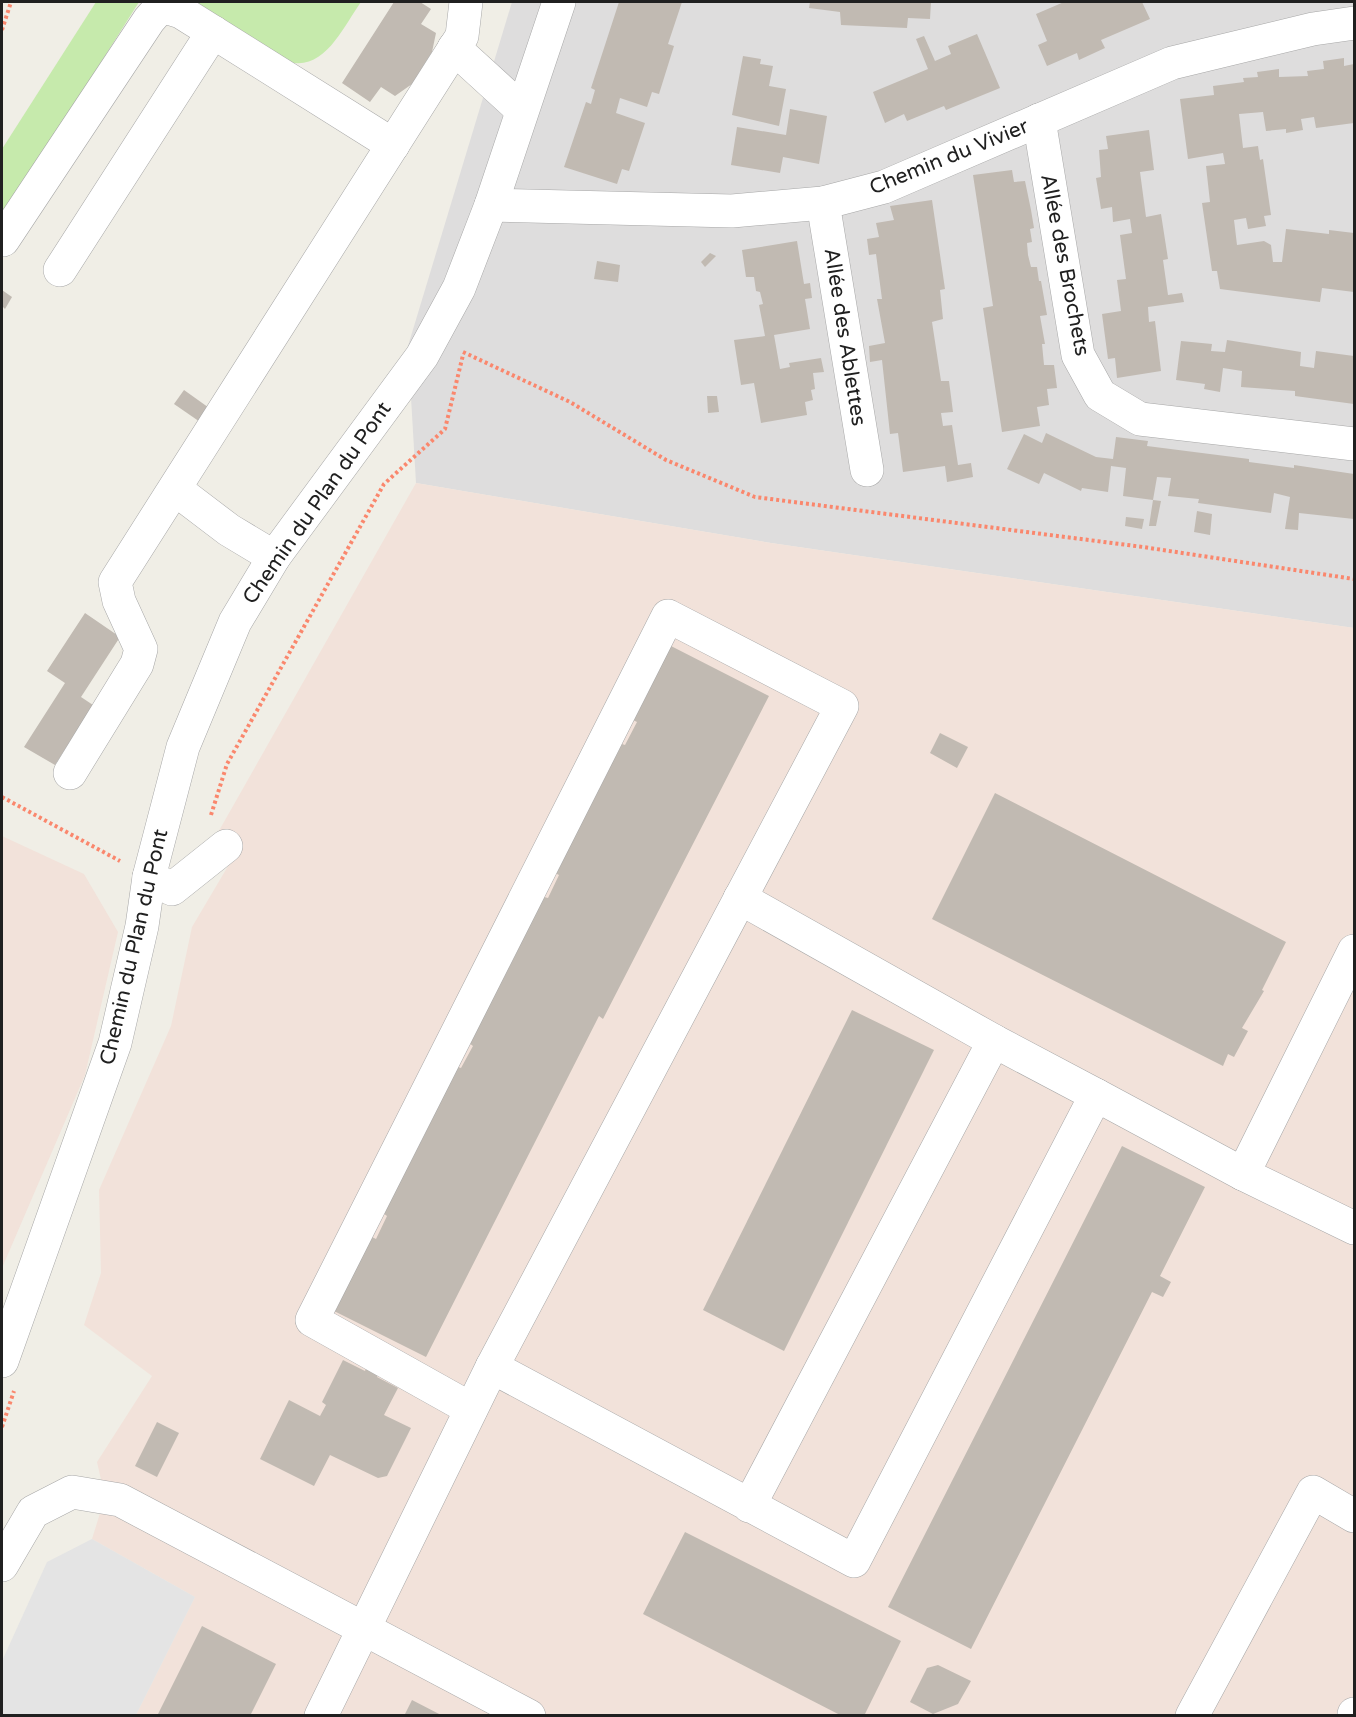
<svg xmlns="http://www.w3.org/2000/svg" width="1356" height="1717" font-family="'Varela Round',sans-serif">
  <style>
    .residential { fill: #dedddd }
    .military { fill: #f2e2da }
    .grass { fill: #c6eaac }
    .parking { fill: #e4e4e4 }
    .building { fill: #c1bab2 }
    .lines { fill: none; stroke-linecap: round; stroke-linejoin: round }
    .minor-casing { stroke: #a7a7a7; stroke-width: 34 }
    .path { stroke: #fa876d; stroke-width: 4; stroke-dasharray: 3 3; stroke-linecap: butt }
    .minor { stroke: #fff; stroke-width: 33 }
    .labels { text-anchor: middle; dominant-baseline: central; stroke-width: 6; stroke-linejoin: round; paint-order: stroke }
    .street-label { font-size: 21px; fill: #202020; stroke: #fff }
  </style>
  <rect width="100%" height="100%" fill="#f0eee6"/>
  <polygon class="residential" points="512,2 1354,2 1354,628 771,543 416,483 408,346"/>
  <g class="military">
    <polygon points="416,483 771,543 1354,628 1354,1715 136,1715 195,1597 92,1539 105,1497 97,1462 152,1376 84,1325 101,1273 99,1190 171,1026 192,927 234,856 216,836"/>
    <polygon points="2,836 84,874 118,932 85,1075 2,1268"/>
  </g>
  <g class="grass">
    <polygon points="96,2 139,2 2,219 2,149"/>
    <path d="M196,2H361C343,27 325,71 289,62Z"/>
  </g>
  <polygon class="parking" points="92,1539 195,1597 136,1715 2,1715 2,1661 47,1562"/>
  <g class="building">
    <polygon points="394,2 420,2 431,9 421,24 436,33 432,52 412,84 395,96 381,87 370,102 342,83"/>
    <polygon points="619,2 682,2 668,44 674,46 659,94 652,92 647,107 620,98 616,113 645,123 629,171 622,169 617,184 564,167 586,102 591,104 595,90 591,88"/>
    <polygon points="810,2 931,2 930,19 908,18 907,28 841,25 840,12 809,8"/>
    <polygon points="1064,2 1142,2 1150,19 1101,40 1105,48 1079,60 1077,53 1047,66 1038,45 1047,41 1036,14"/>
    <polygon points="977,34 1000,88 946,110 944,106 907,121 904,114 885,123 873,92 928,69 916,39 924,36 935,61 951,54 948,46"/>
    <polygon points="743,56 761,59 760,64 773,66 769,86 786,89 779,126 732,115"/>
    <polygon points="1344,58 1344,66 1354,64 1354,123 1316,128 1314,117 1301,119 1303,130 1286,133 1286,129 1266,131 1263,112 1239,114 1243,148 1258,146 1260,160 1263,159 1271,215 1264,216 1266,226 1248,229 1246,218 1234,220 1237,245 1264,241 1271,245 1273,262 1282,262 1286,229 1329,234 1329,230 1354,233 1354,292 1322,288 1320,302 1220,289 1217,271 1212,271 1202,203 1210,202 1206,166 1225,164 1223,153 1188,159 1180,99 1214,95 1213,86 1244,82 1243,78 1258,77 1257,72 1279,69 1279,77 1308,76 1307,71 1324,69 1323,61"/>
    <polygon points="790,109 827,116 819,164 783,157 780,173 731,165 737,127 786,135"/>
    <polygon points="1149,130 1154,170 1140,172 1146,217 1161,214 1168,259 1163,260 1168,295 1182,293 1184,302 1148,307 1149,322 1155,321 1161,371 1117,378 1115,358 1108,359 1102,314 1121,311 1117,280 1126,279 1120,235 1132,233 1130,219 1113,222 1112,207 1101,209 1096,178 1101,177 1099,150 1108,149 1106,136"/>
    <polygon points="1012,170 1014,182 1025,181 1031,210 1034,228 1030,229 1032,242 1027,243 1028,255 1031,267 1037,267 1039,281 1041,281 1047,315 1040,316 1045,344 1042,344 1044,365 1054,365 1057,388 1047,389 1049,405 1037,407 1040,426 1002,432 983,308 993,306 973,175"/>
    <polygon points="932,200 945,289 940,290 943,319 928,323 932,322 941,381 949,381 953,412 941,413 943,426 952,425 958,465 971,463 973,477 947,482 945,466 903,472 898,433 890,434 882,360 870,362 869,346 885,343 877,299 882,299 876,254 869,255 867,239 879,237 876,223 894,220 890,206"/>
    <polygon points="797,241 804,284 810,283 812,298 805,299 810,329 774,335 780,369 790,367 789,363 821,358 824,372 813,373 815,389 811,390 813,400 805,402 807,415 761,423 754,383 741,385 734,340 765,336 759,305 763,304 760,292 756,291 754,277 746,277 742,250"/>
    <polygon points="710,253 716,256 705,267 701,262"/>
    <polygon points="597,261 620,265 618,282 594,279"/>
    <polygon points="2,290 12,297 5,309 2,306"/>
    <polygon points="1227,340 1301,352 1300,366 1314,368 1316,351 1354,356 1354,404 1295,396 1295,391 1241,387 1242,371 1223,368 1220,392 1204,389 1205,384 1176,380 1181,341 1212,344 1211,351 1225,352"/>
    <polygon points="184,390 212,410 203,424 174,404"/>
    <polygon points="707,396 717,396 719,412 708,413"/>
    <polygon points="1046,433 1096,457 1113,459 1116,437 1148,441 1147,446 1249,459 1249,462 1294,468 1294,465 1354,474 1354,519 1299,513 1298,530 1285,529 1290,497 1274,493 1271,513 1198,503 1199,499 1168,496 1171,478 1157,477 1153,500 1123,496 1126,468 1111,466 1108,492 1082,488 1081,491 1044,473 1039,484 1007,469 1024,434 1042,443"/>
    <polygon points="1153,500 1161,501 1156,526 1149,526"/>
    <polygon points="1197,511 1212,514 1210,535 1194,532"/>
    <polygon points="1126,517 1144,519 1142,529 1125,526"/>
    <polygon points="85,613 120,637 81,697 93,705 55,765 24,747 65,683 47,671"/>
    <polygon points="671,646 769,696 603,1019 599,1016 426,1357 334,1311 372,1237 376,1239 387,1216 383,1213 458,1067 461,1068 473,1046 469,1043 544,897 548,898 559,875 555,873 622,744 625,745 637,722 633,720"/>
    <polygon points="940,733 968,747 957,768 930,753"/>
    <polygon points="995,793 1286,942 1262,990 1264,991 1242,1028 1248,1031 1234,1057 1228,1054 1223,1066 932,919"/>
    <polygon points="852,1010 934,1050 784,1351 703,1310"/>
    <polygon points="1122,1146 1205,1187 1160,1276 1171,1282 1163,1297 1152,1292 971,1649 888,1607"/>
    <polygon points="343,1360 365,1371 367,1366 379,1373 377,1377 398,1388 384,1415 411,1428 387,1476 378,1478 330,1455 314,1486 260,1459 289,1400 320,1416 326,1405 322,1402"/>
    <polygon points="157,1422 179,1433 157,1477 135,1466"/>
    <polygon points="685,1532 901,1641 864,1716 842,1716 643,1614"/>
    <polygon points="202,1626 276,1664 250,1716 157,1716"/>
    <polygon points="938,1665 971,1681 958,1704 933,1714 910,1702 927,1668"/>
    <polygon points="412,1700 443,1716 404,1716"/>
  </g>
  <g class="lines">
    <defs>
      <g id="minor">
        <polyline points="454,48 522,110"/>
        <polyline points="1039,120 1078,355 1100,395 1140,419 1354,444"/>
        <polyline points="823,203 867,470"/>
        <polyline points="491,205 732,211 823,203 884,187 1172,63 1313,29 1354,23"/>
        <polyline points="3,240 149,20 156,12 165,7 181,12 393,145"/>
        <polyline points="60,270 213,32"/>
        <polyline points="175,489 229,530 274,557"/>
        <polyline points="70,773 137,664 141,649 119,601 115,582 462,36 466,2"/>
        <polyline points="149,877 172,889 226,846"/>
        <polyline points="740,898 994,1041"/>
        <polyline points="1096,1095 1243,1174 1354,1228"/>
        <polyline points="1243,1174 1354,951"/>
        <polyline points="2,1361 115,1043 142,926 149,877 183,747 235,622 274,557 422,356 459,288 491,205 559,2"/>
        <polyline points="471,1409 312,1320 668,616 842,706 492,1367"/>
        <polyline points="2,1565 33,1512 72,1492 120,1500 529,1716"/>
        <polyline points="321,1716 492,1367 854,1561 1096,1095 994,1041 749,1506"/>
        <polyline points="1192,1716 1313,1492 1354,1516"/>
        <polyline points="1354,1716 1354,1714"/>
      </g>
    </defs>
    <use href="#minor" class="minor-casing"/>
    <g class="path">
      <polyline points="2,30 11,2"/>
      <polyline points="463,352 570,402 666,460 755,497 1143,547 1354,579"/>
      <polyline points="2,797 120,861"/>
      <polyline points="211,815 227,764 384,484 445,429 463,355"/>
      <polyline points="2,1427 14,1391"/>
    </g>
    <use href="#minor" class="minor"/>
  </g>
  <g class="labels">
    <g class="street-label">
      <text transform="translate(949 157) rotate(-22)">Chemin du Vivier</text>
      <text transform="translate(1065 265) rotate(79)">Allée des Brochets</text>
      <text transform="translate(845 337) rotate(81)">Allée des Ablettes</text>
      <text transform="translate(317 503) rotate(-55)">Chemin du Plan du Pont</text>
      <text transform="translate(134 947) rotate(-77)">Chemin du Plan du Pont</text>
    </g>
  </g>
  <rect width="1356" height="1717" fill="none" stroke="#202020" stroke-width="6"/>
</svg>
